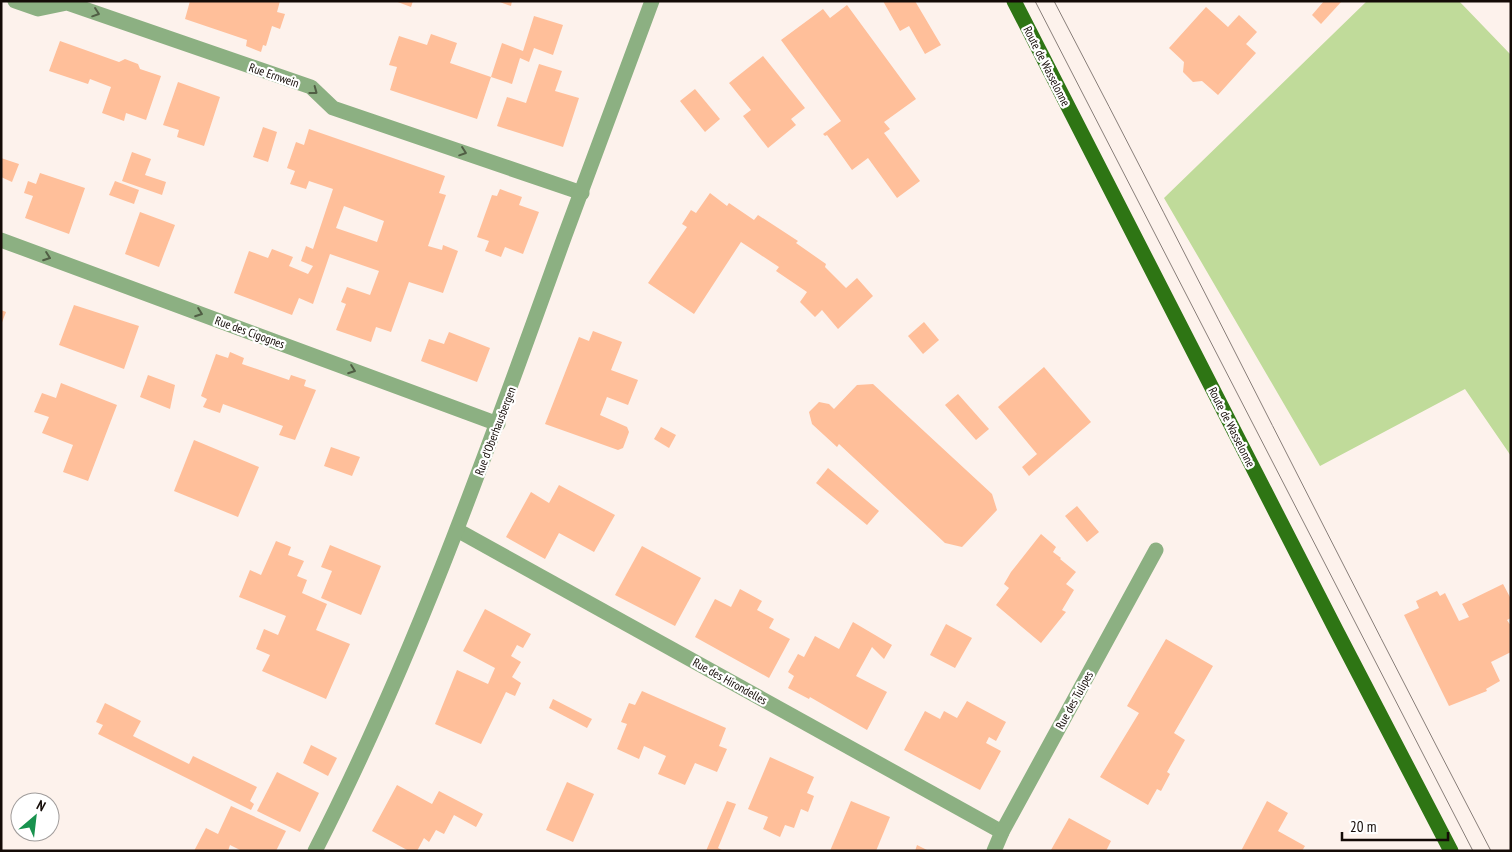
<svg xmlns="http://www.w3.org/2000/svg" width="1512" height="852" font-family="'PT Sans Narrow',sans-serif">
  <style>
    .green { fill: #c0db9a }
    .building { fill: #ffbf9a; fill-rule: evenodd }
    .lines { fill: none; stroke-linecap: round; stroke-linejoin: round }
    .minor { stroke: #8cb082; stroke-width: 15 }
    .major { stroke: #2e7514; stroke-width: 15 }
    .tram { stroke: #887e79; stroke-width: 1 }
    .oneway { stroke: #505e44 }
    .labels { text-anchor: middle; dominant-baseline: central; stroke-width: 4.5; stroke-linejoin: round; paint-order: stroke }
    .street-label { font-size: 12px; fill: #140b07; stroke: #fff }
  </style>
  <rect width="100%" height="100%" fill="#fdf2ec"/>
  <polygon class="green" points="1367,1 1459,1 1511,55 1511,456 1465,389 1320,466 1164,198"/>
  <g class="building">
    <polygon points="190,1 280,1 277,12 285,14 280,29 272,26 266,46 263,45 261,52 246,46 247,40 185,19"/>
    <polygon points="395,1 413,1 411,7"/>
    <polygon points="497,1 512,1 511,6"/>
    <polygon points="883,1 915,1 941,45 925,54 909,26 900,31"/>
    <polygon points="1324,1 1342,1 1321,24 1312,15"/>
    <polygon points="847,5 916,99 884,122 890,129 884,133 920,181 897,198 868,158 852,170 827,135 825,136 823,134 841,121 781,40 823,9 830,18"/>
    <polygon points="1206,7 1228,27 1239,15 1257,32 1246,44 1256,53 1218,95 1202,81 1193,82 1183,72 1184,62 1169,48"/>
    <polygon points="534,16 563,25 553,55 534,48 529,62 520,58 512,84 491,77 502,43 523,51"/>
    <polygon points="431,34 457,43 450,63 491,77 477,119 390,90 397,67 389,65 399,36 427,45"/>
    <polygon points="60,41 119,62 125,59 138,64 140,69 161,76 146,120 126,113 124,121 102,113 111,87 90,79 88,84 49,71"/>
    <polygon points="763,56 805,108 791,119 796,125 768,148 743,116 751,110 729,83"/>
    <polygon points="539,64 562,71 555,91 579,98 563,147 497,126 507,97 526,103"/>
    <polygon points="178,82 220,97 204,146 177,137 179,130 163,125"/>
    <polygon points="695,89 720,119 705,132 680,101"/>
    <polygon points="263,127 277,132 268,162 253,157"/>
    <path d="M309,129L445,176L439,193L446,195L428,246L442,250L443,245L458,251L443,293L409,282L391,332L376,327L371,342L336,330L346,304L341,302L347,287L370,295L379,271L330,254L313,304L299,298L292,315L234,293L249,251L268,258L272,249L293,257L289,266L308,274L313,266L301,261L306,246L313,249L333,189L309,181L306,189L290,184L295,171L287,168L296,142L304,145ZM344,206L384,221L377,242L336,228Z"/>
    <polygon points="132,152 151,159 145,175 166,182 162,195 122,181"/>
    <polygon points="1,158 19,164 12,182 1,177"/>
    <polygon points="40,173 85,188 69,234 25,218 33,196 24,193 28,181 36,184"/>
    <polygon points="115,181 139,190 134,204 109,195"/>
    <polygon points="500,189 522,197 519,205 539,212 523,254 505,247 501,257 485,251 489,241 477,237 492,195 497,196"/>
    <polygon points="710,193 727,206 729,203 754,220 758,215 798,241 796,243 826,264 825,267 846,288 857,278 873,296 838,329 822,310 815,317 800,302 807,292 776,271 779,267 741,242 694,314 648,283 687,227 682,224 691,210 696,213"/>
    <polygon points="140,212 175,225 159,267 125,254"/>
    <polygon points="74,305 139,326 124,369 59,345"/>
    <polygon points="1,310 6,312 1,325"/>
    <polygon points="924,322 939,340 923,354 908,336"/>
    <polygon points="593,331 622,342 611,370 638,380 628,405 607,397 600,415 627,427 629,432 623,448 618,450 545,424 579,337 589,341"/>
    <polygon points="449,332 490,348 477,382 421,361 429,339 444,344"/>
    <polygon points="230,352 244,358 242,364 289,380 291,375 306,380 304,386 316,390 295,440 279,435 283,426 223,404 220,413 203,407 207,399 201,396 216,354 228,358"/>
    <polygon points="1044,367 1091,422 1029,476 1022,467 1037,454 998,407"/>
    <polygon points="148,375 175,385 170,409 140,397"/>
    <polygon points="61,383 117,405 88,481 63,472 73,445 42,433 49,417 34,412 42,393 56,398"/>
    <polygon points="873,384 992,494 997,510 962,547 945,543 839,444 837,447 812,424 809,412 819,402 829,404 834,409 857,385"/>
    <polygon points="958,394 989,429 976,440 945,405"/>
    <polygon points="661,427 676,435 669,448 654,439"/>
    <polygon points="194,440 259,467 238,517 174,491"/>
    <polygon points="331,447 360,457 352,476 324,466"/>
    <polygon points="828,468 879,511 867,525 816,483"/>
    <polygon points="559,485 615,515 594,552 559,533 545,559 506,537 531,492 549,503"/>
    <polygon points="1077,506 1099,532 1087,542 1065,516"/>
    <polygon points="1041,534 1056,547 1053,552 1061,558 1060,559 1076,572 1066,584 1074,590 1062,610 1066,612 1041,643 996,605 1009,588 1004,584 1011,572"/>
    <polygon points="276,541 291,547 288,555 304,561 297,576 307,580 302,593 327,604 316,630 350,644 326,699 262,671 270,655 256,649 264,629 278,635 286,616 239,597 250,570 261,575"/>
    <polygon points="330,545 381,566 361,615 321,598 332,571 321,567"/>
    <polygon points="642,546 701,578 675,626 615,595"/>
    <polygon points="1503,584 1511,599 1511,618 1507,620 1511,626 1511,652 1491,662 1500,681 1486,689 1487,691 1449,706 1404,615 1419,608 1416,601 1437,591 1440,596 1445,593 1459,621 1469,617 1462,604"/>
    <polygon points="740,589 762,601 757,610 774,619 769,628 790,639 769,678 695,637 715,599 731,607"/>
    <polygon points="485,609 531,634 523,648 517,645 511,656 521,662 512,677 521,683 515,696 506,692 481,744 435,724 457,670 488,684 495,668 463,651"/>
    <polygon points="853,622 892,645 884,659 872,647 856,676 887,692 867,730 810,697 809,699 788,688 794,676 788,672 798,654 804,657 815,636 839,649"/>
    <polygon points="946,624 972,638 955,668 930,655"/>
    <polygon points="1166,639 1213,666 1174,733 1185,740 1167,772 1170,774 1161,791 1157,789 1148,805 1100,777 1139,713 1127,706"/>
    <polygon points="642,691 726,728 719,746 727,749 717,772 695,763 685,785 658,774 666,756 644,746 639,759 617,749 627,724 621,722 629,703 635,705"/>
    <polygon points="553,699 592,719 587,728 549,708"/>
    <polygon points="967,701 1006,722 996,741 989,737 986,743 1001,751 980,790 904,750 925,711 940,719 944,711 957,718"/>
    <polygon points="105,703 141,721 133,736 189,764 193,756 257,787 250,801 254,804 251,810 98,734 103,725 96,722"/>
    <polygon points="311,745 337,758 328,776 303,763"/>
    <polygon points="770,757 814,777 807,793 814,796 808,812 801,809 794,828 785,825 780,837 763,829 768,817 748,809"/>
    <polygon points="277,772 319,793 300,832 257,811"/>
    <polygon points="567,782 594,794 573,842 546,830"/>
    <polygon points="397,785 432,804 439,791 483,814 476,827 454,815 444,834 436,830 429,842 424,838 417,851 409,851 372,831"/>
    <polygon points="727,801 736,804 718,848 724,851 706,851"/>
    <polygon points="851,801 890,817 876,851 830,851"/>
    <polygon points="1267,801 1288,813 1278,831 1305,846 1302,851 1241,851"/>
    <polygon points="231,806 286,831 276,851 242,851 230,845 228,851 194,851 206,828 218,834"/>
    <polygon points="1069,818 1111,841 1106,851 1051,850"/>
    <polygon points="917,845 929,851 915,851"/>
  </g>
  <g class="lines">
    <g class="minor">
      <polyline points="15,1 38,9 67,3 311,87 333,108 582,193"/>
      <polyline points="1,240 498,424"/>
      <polyline points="457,530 1002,832"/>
      <path d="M315,851C416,654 489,446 564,238C593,159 623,80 652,1"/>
      <polyline points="994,851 1002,832 1156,550"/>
    </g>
    <polyline class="major" points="1014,1 1336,630 1451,851"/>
    <g class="tram">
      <polyline points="1035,1 1473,851"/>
      <path d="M1054,1C1202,283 1343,568 1491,851"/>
    </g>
  </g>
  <defs><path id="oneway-chevron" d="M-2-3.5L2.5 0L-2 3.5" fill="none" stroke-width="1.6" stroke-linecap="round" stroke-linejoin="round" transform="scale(1.25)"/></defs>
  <g class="oneway">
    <use href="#oneway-chevron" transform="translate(96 13) rotate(19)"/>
    <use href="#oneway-chevron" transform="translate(314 91) rotate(37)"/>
    <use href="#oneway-chevron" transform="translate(463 152) rotate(19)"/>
    <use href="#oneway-chevron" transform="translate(47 257) rotate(20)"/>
    <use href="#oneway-chevron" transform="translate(199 313) rotate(20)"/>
    <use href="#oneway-chevron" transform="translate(352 370) rotate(20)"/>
  </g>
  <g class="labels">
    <g class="street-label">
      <text transform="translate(1047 66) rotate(63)">Route de Wasselonne</text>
      <text transform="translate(274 75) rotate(19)">Rue Ernwein</text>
      <text transform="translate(250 332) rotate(20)">Rue des Cigognes</text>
      <text transform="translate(1232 427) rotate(63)">Route de Wasselonne</text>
      <text transform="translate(495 431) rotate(-69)">Rue d'Oberhausbergen</text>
      <text transform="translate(730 681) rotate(29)">Rue des Hirondelles</text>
      <text transform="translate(1074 700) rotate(-61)">Rue des Tulipes</text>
    </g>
  </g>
  <rect width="1512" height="852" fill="none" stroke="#140b07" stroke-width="5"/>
  <g transform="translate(35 817) rotate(28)"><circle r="24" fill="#ffffff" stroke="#a19d9c"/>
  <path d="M0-4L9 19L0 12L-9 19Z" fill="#18924e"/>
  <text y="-8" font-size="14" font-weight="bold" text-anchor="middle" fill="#140b07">N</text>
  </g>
  <path d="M1342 832v8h106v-8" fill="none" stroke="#140b07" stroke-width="2.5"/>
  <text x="1350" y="832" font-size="15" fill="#140b07" stroke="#ffffff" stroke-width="4" paint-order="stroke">20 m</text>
</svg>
